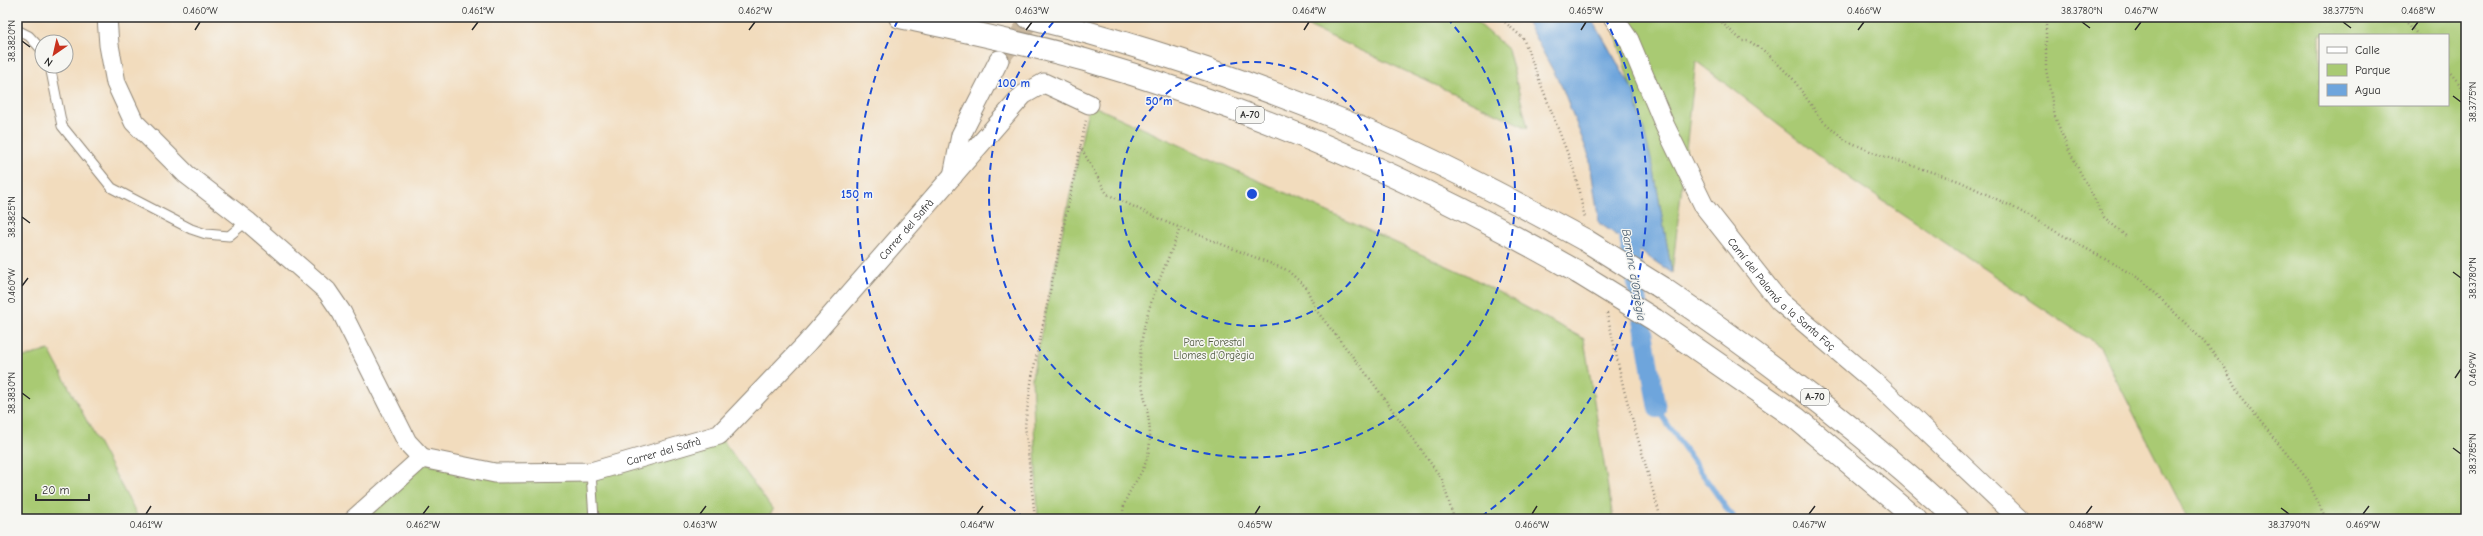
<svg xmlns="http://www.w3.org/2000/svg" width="2483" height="536" font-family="'Comic Neue',sans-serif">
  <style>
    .green { fill: #a9ca73; stroke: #6a7a4f; fill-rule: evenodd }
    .water { fill: #6ea5dc; stroke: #4c6884 }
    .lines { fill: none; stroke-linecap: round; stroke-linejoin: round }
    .stream { stroke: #6ea5dc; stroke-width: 5.5 }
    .canal { stroke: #6ea5dc; stroke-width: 18 }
    .street-tunnel { stroke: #cab9a0; stroke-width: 19; stroke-dasharray: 19 10; stroke-linecap: butt }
    .lane-casing { stroke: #8e8474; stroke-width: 11 }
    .street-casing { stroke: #8e8474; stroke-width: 21 }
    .highway-casing { stroke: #8e8474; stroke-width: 24 }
    .path { stroke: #8e8474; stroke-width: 2.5; stroke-dasharray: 1 3; stroke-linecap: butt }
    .lane { stroke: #fff; stroke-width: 9 }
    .street { stroke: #fff; stroke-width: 19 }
    .highway { stroke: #fff; stroke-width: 22 }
    .highway-bridge-casing { stroke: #8e8474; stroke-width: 24; stroke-linecap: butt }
    .highway-bridge { stroke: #fff; stroke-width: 22 }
    .ticks { fill: none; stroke: #2b2b2b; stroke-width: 1.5 }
    .ring { fill: none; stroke: #1d4ed8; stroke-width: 2; stroke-dasharray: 7 5 }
    .labels { text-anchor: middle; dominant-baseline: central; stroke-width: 3; stroke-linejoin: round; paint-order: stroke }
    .shield { fill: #f6f6f2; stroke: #686867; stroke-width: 1 }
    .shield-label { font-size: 10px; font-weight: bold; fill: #2b2b2b }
    .street-label { font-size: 11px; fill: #2b2b2b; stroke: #f6f6f2 }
    .park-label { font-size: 11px; fill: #515b41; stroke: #f6f6f2 }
    .water-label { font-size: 12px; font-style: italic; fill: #425669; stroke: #f6f6f2 }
    .centre { fill: #1d4ed8; stroke: #f6f6f2; stroke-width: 2 }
    .ring-label { font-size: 12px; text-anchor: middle; font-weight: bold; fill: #1d4ed8; stroke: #f6f6f2; stroke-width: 3; stroke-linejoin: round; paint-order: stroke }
    .neatline { fill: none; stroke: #2b2b2b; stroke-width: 1.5 }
    .ticks-label { font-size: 10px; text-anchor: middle; fill: #2b2b2b }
  </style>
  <rect width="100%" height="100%" fill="#f6f6f2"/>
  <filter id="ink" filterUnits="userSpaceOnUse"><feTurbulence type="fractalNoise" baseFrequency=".025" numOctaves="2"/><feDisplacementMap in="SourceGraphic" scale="8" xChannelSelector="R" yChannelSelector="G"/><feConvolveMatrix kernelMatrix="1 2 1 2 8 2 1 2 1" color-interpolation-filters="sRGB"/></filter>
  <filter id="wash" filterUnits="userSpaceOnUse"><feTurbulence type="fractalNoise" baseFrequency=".012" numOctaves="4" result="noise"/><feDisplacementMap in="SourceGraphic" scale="16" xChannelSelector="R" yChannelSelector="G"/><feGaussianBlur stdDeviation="0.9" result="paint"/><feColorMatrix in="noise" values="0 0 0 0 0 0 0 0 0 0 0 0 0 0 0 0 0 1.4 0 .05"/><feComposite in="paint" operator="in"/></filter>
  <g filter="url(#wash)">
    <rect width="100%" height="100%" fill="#f2dcbd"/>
    <g class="green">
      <polygon points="1289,17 1471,17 1508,49 1528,128"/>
      <path d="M1611,17H2466V519H2187L2100,347L1852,180L1696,61L1672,273L1654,171ZM2320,35H2448V105H2320Z"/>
      <polygon points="1089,104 1467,275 1584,339 1613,519 1038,519 1032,377"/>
      <polygon points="49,350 139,519 17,519 17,359"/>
      <polygon points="719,435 773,510 767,519 354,519 422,458 591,472"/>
    </g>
    <polygon class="water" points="1524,17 1591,17 1634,92 1654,171 1672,273 1599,223 1589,156 1562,87"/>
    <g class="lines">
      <polyline class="stream" points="1657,409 1734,519"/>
      <polyline class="canal" points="1625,219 1657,409"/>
    </g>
  </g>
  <g filter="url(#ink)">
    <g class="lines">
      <polyline class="street-tunnel" points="999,60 1033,17"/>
      <defs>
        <g id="lane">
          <polyline points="17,30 29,36 42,50"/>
          <polyline points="50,66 62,126 112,188 191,229 206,234 229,236 247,221"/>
          <polyline points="591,472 594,519"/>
        </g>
        <g id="street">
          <polyline points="107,17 109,45 116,83 134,122 186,174 247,221 327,291 342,313 407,442 422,458"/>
          <path id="s1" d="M1613,17L1629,40L1665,126L1704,206L1779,301L1880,387L2019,519"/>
          <polyline points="953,176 961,135 999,60"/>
          <path id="s2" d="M422,458L495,473L591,472L719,435L806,344L1023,95L1044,83L1089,104"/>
          <polyline points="354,519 422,458"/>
        </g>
        <g id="highway">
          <path d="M900,17C961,30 1024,43 1085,60C1259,110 1423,183 1579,273"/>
          <path d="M1028,17C1135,43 1242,79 1344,121C1427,155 1506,197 1585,240"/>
          <path d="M1662,288C1766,358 1864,434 1957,519"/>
          <polyline points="1655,320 1796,418 1916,519"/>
        </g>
      </defs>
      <use href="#lane" class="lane-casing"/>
      <use href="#street" class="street-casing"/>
      <use href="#highway" class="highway-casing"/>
      <g class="path">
        <polyline points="1499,17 1523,38 1574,170 1585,218"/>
        <polyline points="1716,17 1742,41 1749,41 1767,53 1793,79 1821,119 1845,140 1877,154 1959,181 2011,206 2142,280 2203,341 2224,366 2239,395 2307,479 2326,519"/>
        <polyline points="2046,17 2046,69 2055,117 2068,149 2104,217 2127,237"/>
        <polyline points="2402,17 2418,35"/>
        <polyline points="2448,70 2466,92"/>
        <polyline points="1080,146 1107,194 1168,223 1287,270 1306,287 1316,310 1368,376 1442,479 1454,519"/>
        <polyline points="1607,313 1624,390 1661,519"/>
        <polyline points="1035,519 1025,425 1032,377 1086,120"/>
        <path d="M1123,519C1121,494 1141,481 1147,458C1156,428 1142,398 1140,368C1138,320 1164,272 1180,228"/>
      </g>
      <use href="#lane" class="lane"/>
      <use href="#street" class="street"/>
      <use href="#highway" class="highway"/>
      <defs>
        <g id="highway-bridge">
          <polyline points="1585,240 1662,288"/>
          <polyline points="1579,273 1655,320"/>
        </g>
      </defs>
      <use href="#highway-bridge" class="highway-bridge-casing"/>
      <use href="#highway-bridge" class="highway-bridge"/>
    </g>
  </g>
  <path class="ticks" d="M2082,22L2090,28M2343,22L2351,28M195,30L200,22M472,30L478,22M749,30L755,22M1026,30L1032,22M1304,30L1309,22M1581,30L1586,22M1858,30L1864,22M2135,30L2141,22M2412,30L2418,22M22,41L30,47M2453,96L2461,102M22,217L30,223M2453,272L2461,278M22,286L28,278M2455,378L2461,369M22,393L30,399M2453,448L2461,454M2281,508L2289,514M146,514L151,506M423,514L429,506M700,514L706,506M977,514L983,506M1255,514L1260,506M1532,514L1537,506M1809,514L1815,506M2086,514L2092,506M2363,514L2369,506"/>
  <g class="ring">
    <circle cx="1252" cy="194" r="132"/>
    <path d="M1447 18A263 263 0 1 1 1057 18"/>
    <path d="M1025 518A395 395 0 0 1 899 18M1605 18A395 395 0 0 1 1479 518"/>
  </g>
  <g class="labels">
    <g class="shield">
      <rect x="1236" y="107" width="28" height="16" rx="3"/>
      <rect x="1801" y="389" width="28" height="16" rx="3"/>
    </g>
    <g class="shield-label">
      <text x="1250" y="115">A-70</text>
      <text x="1815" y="397">A-70</text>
    </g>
    <g class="street-label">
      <text stroke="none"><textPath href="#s2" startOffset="582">Carrer del Safrà</textPath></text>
      <text stroke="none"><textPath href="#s1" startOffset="328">Camí del Palamó a la Santa Faç</textPath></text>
      <text stroke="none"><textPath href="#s2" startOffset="246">Carrer del Safrà</textPath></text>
    </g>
    <g class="park-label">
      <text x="1214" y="342">Parc Forestal<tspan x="1214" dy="13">Llomes d'Orgègia</tspan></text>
    </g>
    <g class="water-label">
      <text transform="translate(1634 275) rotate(80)">Barranc d'Orgègia</text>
    </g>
  </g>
  <circle cx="1252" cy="194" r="6" class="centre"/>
  <g class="ring-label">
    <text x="1014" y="87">100 m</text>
    <text x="1159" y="105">50 m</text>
    <text x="857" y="198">150 m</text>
  </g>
  <rect width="2483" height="536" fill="none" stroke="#f6f6f2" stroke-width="44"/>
  <rect x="2319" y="34" width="130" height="72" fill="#f6f6f2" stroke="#a5a5a2"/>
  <rect x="2327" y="47" width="20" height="6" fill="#ffffff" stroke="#a5a5a2"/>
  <text x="2355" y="54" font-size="12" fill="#2b2b2b">Calle</text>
  <rect x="2327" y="64" width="20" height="12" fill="#a9ca73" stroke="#a5a5a2"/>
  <text x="2355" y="74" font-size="12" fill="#2b2b2b">Parque</text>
  <rect x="2327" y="84" width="20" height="12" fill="#6ea5dc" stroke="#a5a5a2"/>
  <text x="2355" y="94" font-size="12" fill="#2b2b2b">Agua</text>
  <g transform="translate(54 54) rotate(214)"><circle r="19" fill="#f6f6f2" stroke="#a5a5a2"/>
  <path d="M0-3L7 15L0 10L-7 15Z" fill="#c8321e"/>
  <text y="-6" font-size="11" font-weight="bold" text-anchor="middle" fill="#2b2b2b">N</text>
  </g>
  <path d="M36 494v6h53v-6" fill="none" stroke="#2b2b2b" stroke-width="2"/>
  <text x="42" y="494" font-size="12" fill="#2b2b2b" stroke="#f6f6f2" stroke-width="3" paint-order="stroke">20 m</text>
  <rect x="22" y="22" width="2439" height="492" class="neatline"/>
  <g class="ticks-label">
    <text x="200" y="14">0.460°W</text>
    <text x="478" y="14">0.461°W</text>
    <text x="755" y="14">0.462°W</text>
    <text x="1032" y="14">0.463°W</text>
    <text x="1309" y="14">0.464°W</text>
    <text x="1586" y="14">0.465°W</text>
    <text x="1864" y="14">0.466°W</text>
    <text x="2082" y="14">38.3780°N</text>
    <text x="2141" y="14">0.467°W</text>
    <text x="2343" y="14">38.3775°N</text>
    <text x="2418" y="14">0.468°W</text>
    <text transform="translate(11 41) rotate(-90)" y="4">38.3820°N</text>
    <text transform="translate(2472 102) rotate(-90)" y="4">38.3775°N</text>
    <text transform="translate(11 217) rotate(-90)" y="4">38.3825°N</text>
    <text transform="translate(2472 278) rotate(-90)" y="4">38.3780°N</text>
    <text transform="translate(11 286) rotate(-90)" y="4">0.460°W</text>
    <text transform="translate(2472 369) rotate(-90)" y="4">0.469°W</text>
    <text transform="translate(11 393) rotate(-90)" y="4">38.3830°N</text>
    <text transform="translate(2472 454) rotate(-90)" y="4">38.3785°N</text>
    <text x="146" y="528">0.461°W</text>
    <text x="423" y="528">0.462°W</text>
    <text x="700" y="528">0.463°W</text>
    <text x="977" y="528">0.464°W</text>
    <text x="1255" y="528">0.465°W</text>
    <text x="1532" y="528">0.466°W</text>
    <text x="1809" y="528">0.467°W</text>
    <text x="2086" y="528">0.468°W</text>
    <text x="2289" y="528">38.3790°N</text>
    <text x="2363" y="528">0.469°W</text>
  </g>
</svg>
